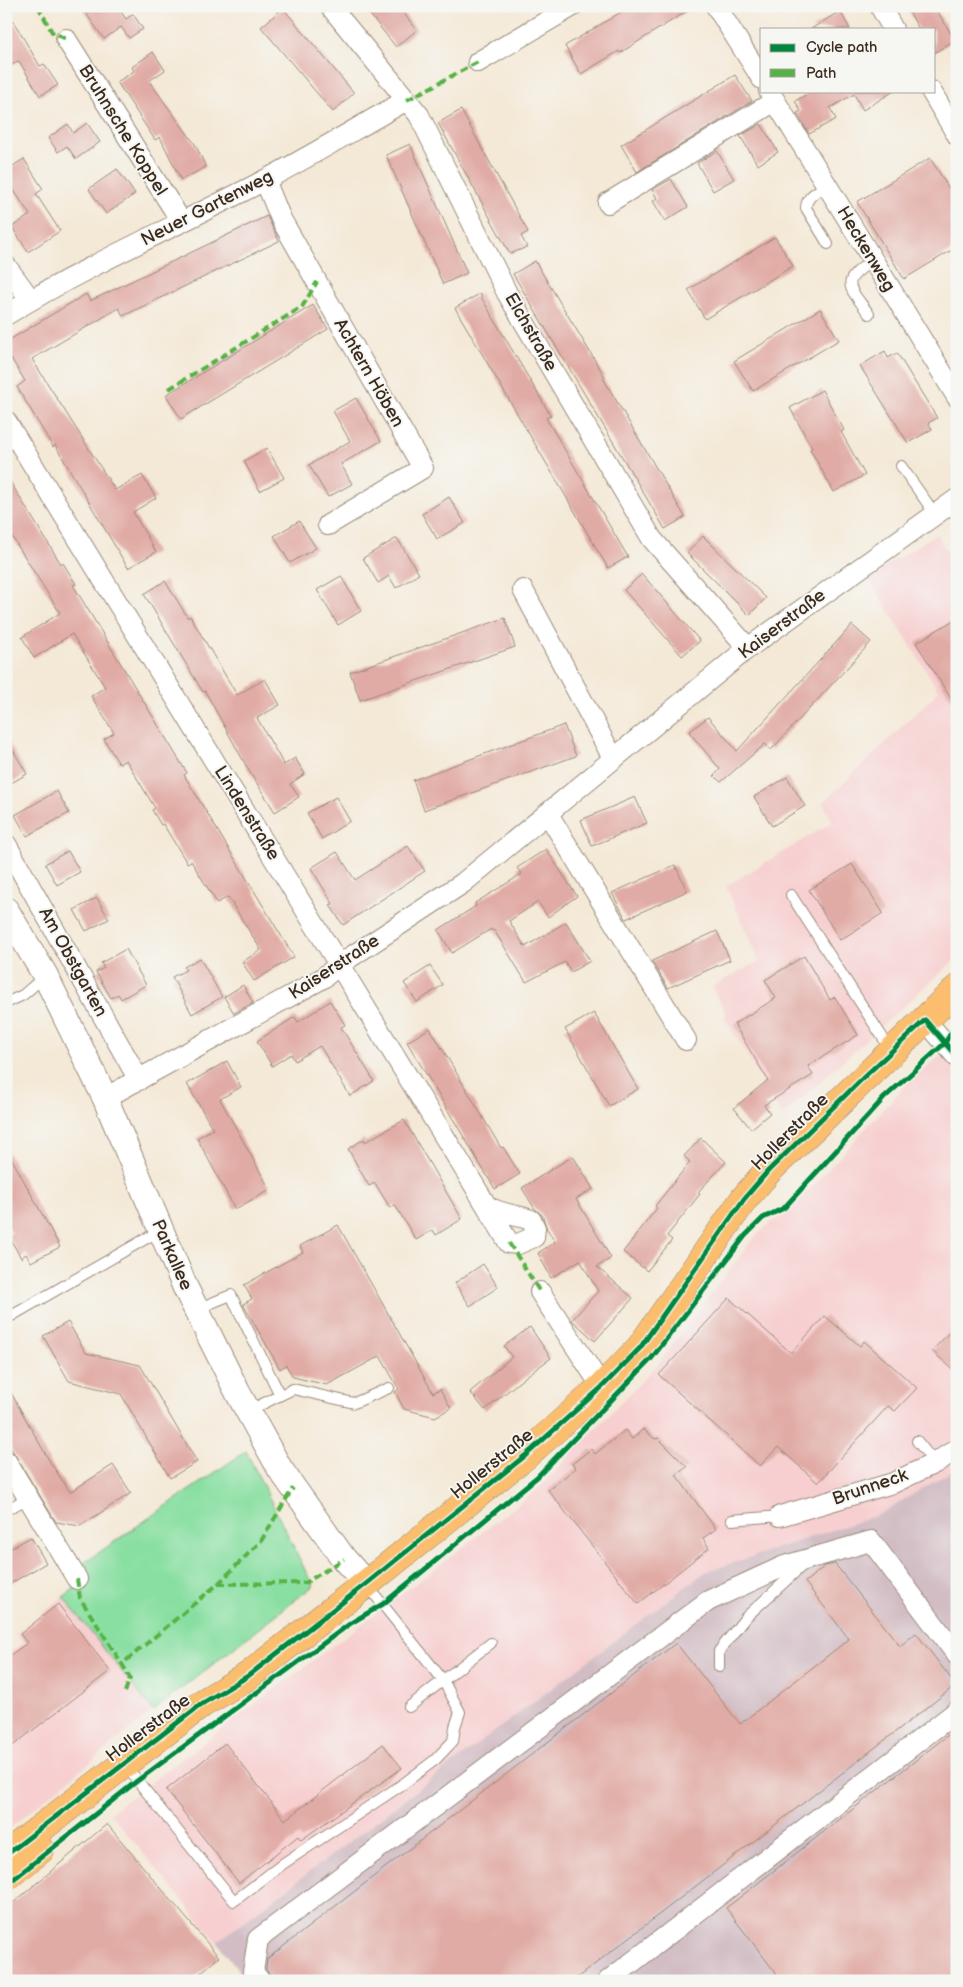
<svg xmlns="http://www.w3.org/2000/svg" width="963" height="1987" font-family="'Balsamiq Sans',sans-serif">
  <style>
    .built { fill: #f7cfd0 }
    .industrial { fill: #d2bdc5 }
    .green { fill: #89dfa2; stroke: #628460 }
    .building { fill: #e1aba5 }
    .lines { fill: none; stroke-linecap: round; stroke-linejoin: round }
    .service-casing { stroke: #988a7a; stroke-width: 12 }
    .minor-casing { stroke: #988a7a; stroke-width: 22 }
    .tertiary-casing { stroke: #988a7a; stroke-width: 27 }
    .primary-casing { stroke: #988a7a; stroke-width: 29 }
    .service { stroke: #fff; stroke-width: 10 }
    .minor { stroke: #fff; stroke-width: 20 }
    .tertiary { stroke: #fff; stroke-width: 25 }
    .primary { stroke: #fbbe6e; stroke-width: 28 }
    .quiet { stroke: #57b245; stroke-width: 4; stroke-dasharray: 8 4; stroke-linecap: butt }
    .cycleway-casing { stroke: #f6f6f2; stroke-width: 8 }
    .cycleway { stroke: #00873e; stroke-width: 5 }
    .labels { text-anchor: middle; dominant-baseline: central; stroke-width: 4; stroke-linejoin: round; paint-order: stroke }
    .street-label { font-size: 18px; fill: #3b2a1e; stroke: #f6f6f2 }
  </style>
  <rect width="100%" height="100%" fill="#f6f6f2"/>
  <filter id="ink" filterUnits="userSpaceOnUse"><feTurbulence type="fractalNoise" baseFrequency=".02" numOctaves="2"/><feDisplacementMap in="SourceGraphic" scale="10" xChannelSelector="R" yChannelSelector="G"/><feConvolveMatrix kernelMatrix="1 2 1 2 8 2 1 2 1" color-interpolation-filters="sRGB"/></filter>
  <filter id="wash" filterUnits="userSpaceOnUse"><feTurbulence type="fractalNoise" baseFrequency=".0096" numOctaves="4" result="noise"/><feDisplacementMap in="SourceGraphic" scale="20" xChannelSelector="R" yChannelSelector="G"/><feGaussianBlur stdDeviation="1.12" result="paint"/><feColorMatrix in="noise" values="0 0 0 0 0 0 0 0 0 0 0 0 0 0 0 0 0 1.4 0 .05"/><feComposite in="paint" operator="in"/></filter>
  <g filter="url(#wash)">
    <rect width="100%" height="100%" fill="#f4e9d7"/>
    <g class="built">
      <polygon points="936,534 957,567 957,958 782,1116 725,1018 726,1013 712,987 759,961 726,886 833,822 823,803 939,691 868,578"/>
      <polygon points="957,1037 957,1468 878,1515 705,1572 217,1942 110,1813 431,1572 539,1488 657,1365 751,1241 770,1223 787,1214 910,1080 950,1048"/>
      <polygon points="63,1597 153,1711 6,1831 6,1655 23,1643 16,1634"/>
    </g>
    <polygon class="industrial" points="957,1468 957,1981 247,1981 217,1942 705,1572 878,1515"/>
    <polygon class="green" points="246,1451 313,1586 153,1711 63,1597 90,1577 81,1565"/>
    <g id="blocks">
      <g class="building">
        <polygon points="81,6 117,6 126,19 133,14 143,29 129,38 121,27 104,39"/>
        <polygon points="363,6 398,6 417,30 396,47"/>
        <polygon points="631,6 695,6 620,53 619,51 581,74 565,46"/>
        <polygon points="906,6 934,6 955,40 934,53 934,29 919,29"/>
        <polygon points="283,8 354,93 333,112 261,27"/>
        <polygon points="6,9 40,66 44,64 58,85 40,96 19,61 6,68"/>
        <polygon points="840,11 850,29 811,29"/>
        <polygon points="153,52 165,70 149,81 195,144 206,167 181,180 160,137 155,140 117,82 134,71 132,67"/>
        <polygon points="735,75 752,101 637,172 621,145"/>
        <polygon points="813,91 894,91 863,110 854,94 830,108 836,119 809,134 797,113 801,111 795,101"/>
        <polygon points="461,110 528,232 521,236 527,247 510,254 438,123"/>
        <polygon points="87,123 100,142 76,159 67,146 58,152 48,138 68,124 73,133"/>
        <polygon points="761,124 778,152 758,165 740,136"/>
        <polygon points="410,144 467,273 443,284 386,155"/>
        <polygon points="717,151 734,179 713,191 697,163"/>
        <polygon points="930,158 957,201 957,247 904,279 857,202"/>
        <polygon points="24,159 43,189 36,194 60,231 28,252 12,227 30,215 6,178 6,170"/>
        <polygon points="117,169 135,194 106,214 89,189"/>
        <polygon points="671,179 688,207 665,221 653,201 657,198 652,190"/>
        <polygon points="267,216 279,241 123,316 119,308 32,359 115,490 142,475 156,498 133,512 156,552 128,568 55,445 53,447 17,387 25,381 6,350 6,342 86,294 90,301"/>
        <polygon points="775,237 793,266 705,319 688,290"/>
        <polygon points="535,261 605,377 603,378 685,517 665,529 513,274"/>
        <polygon points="481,293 481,297 551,416 546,418 628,557 608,568 455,308"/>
        <polygon points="313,305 328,329 181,419 166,395"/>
        <polygon points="820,309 839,340 753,391 734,361"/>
        <polygon points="885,351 888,358 897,353 937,418 928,423 932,429 908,443 860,366"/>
        <polygon points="822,390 844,430 841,432 865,475 834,492 810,449 812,448 790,408"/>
        <polygon points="356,398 381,441 341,464 352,484 328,497 309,465 350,441 333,411"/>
        <polygon points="267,448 284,478 260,491 244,461"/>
        <polygon points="6,475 61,564 63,563 76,584 73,585 187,773 184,775 294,957 254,981 242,962 261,950 228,897 217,903 191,861 187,863 163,824 161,825 152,810 155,808 126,760 119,764 104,739 114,733 91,696 105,687 72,634 34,658 22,637 60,613 6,527"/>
        <polygon points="449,497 465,523 437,539 422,514"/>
        <polygon points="299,521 316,548 290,563 274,536"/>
        <polygon points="703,536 766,598 749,615 687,553"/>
        <polygon points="397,538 419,574 396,588 389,576 378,583 363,558"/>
        <polygon points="642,574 700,641 682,656 624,590"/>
        <polygon points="341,576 361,611 338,625 317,590"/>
        <polygon points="165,581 188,618 190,616 237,695 265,679 280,705 257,718 284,765 295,758 305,774 290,784 299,797 275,812 249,771 205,691 203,692 144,594"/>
        <polygon points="505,618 515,647 360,700 350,672"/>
        <polygon points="957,618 957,708 916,643"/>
        <polygon points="852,625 871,642 771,750 765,744 721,782 714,776 720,769 689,732 708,717 737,751"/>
        <polygon points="564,725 576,756 424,810 413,780"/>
        <polygon points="6,738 27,774 6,786"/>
        <polygon points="787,777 805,806 772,826 754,797"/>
        <polygon points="57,791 69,813 27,836 15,815"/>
        <polygon points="336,797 350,821 322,839 307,813"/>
        <polygon points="635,797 647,823 592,846 581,820"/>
        <polygon points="408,846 425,871 343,925 330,905 333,904 311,868 337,852 355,880"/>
        <polygon points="546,849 577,896 548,917 538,902 509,921 525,947 566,922 590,961 571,972 565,962 526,982 494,930 492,931 491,929 452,953 438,930 476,906 475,903 522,874 517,868"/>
        <polygon points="68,851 80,872 57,885 45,864"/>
        <polygon points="852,864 883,913 840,940 809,890"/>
        <polygon points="675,865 687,891 626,919 612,893"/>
        <polygon points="97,898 109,919 86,931 74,910"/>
        <polygon points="717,931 730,960 668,988 652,961"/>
        <polygon points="126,949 146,985 121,999 118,994 111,998 96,972 104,968 101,963"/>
        <polygon points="804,956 830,1000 835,997 858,1035 808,1066 813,1075 764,1105 770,1113 751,1129 734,1108 768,1080 734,1024 776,998 765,980"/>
        <polygon points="200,958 222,997 192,1014 172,977 186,970 184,967"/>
        <polygon points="430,966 443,985 417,1002 404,983"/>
        <polygon points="243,985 253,1003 234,1013 224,997"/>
        <polygon points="330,1001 345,1025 341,1027 374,1081 350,1096 320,1046 295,1061 291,1054 272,1066 257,1041 295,1017 298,1022"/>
        <polygon points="594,1013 638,1089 609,1106 565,1029"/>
        <polygon points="430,1028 501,1148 503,1147 520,1174 495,1189 407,1042"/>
        <polygon points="227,1061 241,1087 220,1099 270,1190 235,1209 197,1138 213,1129 187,1084"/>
        <polygon points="404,1120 462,1219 436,1235 433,1230 416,1240 395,1205 390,1208 375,1183 369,1186 348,1149 364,1139 365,1142"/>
        <polygon points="701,1138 726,1162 698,1192 700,1194 667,1236 672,1240 647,1271 623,1252 657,1208 655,1206 690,1162 684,1156"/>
        <polygon points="6,1148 60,1247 31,1262 26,1254 21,1258 8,1235 12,1233 6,1223"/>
        <polygon points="573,1156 593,1189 576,1199 611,1258 597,1267 633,1298 595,1341 572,1320 598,1291 580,1260 551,1278 538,1253 555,1242 547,1229 542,1215 535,1209 522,1188"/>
        <polygon points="338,1225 433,1393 440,1389 451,1408 435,1417 404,1409 395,1392 399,1389 380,1356 327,1385 293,1377 286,1365 280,1369 243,1304 252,1299 244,1285 303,1252 300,1246"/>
        <polygon points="483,1264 498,1287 470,1306 455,1283"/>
        <polygon points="729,1298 791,1353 825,1316 860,1346 864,1341 917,1388 895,1411 888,1406 818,1483 778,1447 760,1466 659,1375"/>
        <polygon points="68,1322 86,1353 140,1365 197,1462 170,1478 121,1394 69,1381 43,1336"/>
        <polygon points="957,1324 957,1373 932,1351"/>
        <polygon points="530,1327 551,1358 525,1377 485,1410 470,1392 512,1357 504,1346"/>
        <polygon points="6,1384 50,1462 70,1492 113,1465 131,1493 80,1526 56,1522 6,1440"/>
        <polygon points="643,1429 655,1439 658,1438 687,1467 676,1475 716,1529 703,1538 709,1548 638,1604 548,1490 576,1468 572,1464 591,1449 595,1454 625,1430 632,1439"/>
        <polygon points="31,1537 46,1563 6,1586 6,1551"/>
        <polygon points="835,1564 900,1646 916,1633 956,1685 573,1981 274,1981 271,1977 266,1969 267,1959 676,1643 740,1724 849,1639 805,1582 825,1566"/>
        <polygon points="58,1604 110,1671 6,1751 6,1658 27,1643 20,1634"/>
        <polygon points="957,1728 957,1981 782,1981 726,1908"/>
        <polygon points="225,1743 285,1820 383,1744 402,1768 301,1840 298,1836 239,1883 166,1790"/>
        <polygon points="107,1824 219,1957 191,1981 6,1981 6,1909"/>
      </g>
    </g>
  </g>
  <g filter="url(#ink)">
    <use href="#blocks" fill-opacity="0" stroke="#988a7a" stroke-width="1"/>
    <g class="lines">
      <defs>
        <g id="service">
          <path d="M827,185C818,191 806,196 806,208L828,244"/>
          <path d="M869,314C848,285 839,283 873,260"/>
          <polyline points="901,466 935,514"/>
          <polyline points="791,895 892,1052"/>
          <polyline points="6,1003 23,995 45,976"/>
          <polyline points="197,1309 231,1295 280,1395"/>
          <polyline points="6,1319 161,1230"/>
          <polyline points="248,1411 293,1389 354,1403 389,1388"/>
          <polyline points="917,1441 935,1463"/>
          <polyline points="6,1510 28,1498"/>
          <polyline points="732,1520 780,1516"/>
          <polyline points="719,1667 719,1651 746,1617 803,1565"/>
          <polyline points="409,1707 491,1643"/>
          <polyline points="133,1775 234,1901 284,1863 403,1784 435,1760 453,1741 455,1727 460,1712 443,1680 367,1585"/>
        </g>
        <g id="minor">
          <polyline points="330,6 419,115 507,293 652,539 748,648"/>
          <polyline points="716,6 762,79"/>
          <polyline points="880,6 893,29"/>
          <polyline points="66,39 181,221"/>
          <polyline points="478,62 573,6"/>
          <polyline points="769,91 957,397"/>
          <polyline points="931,91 957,135"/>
          <polyline points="265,180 281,219 423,468 328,525"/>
          <polyline points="608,203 775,101"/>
          <polyline points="6,266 31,300"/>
          <path d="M6,315C89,264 179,225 265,180C313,155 360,126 407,100"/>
          <path d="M6,421L471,1180L509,1243L518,1244L534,1237L535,1228L531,1220C517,1215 500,1214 487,1206"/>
          <polyline points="523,590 613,758"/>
          <polyline points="548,814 686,1040"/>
          <polyline points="6,844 139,1080"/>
          <polyline points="925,1020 957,1057"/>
          <polyline points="105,1098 323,978 340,964 463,883 748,648 957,499"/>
          <polyline points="540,1292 602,1387"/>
          <polyline points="6,1461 77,1579"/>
          <polyline points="780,1516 893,1483 935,1463 957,1449"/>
          <polyline points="260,1981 253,1972 258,1939 708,1601 784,1566 871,1541 957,1655"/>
          <polyline points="608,1981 957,1711"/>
        </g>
        <polyline id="tertiary" points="6,910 45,975 105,1098 185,1287 238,1393 280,1469 344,1559 366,1584"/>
        <g id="primary">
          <polyline points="6,1855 203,1703 248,1676 366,1584 526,1455 602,1387 640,1348 744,1199 768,1171 957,989"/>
          <polyline points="6,1877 40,1850"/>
        </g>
      </defs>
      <use href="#service" class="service-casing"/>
      <use href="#minor" class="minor-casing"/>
      <use href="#tertiary" class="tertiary-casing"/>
      <use href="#primary" class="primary-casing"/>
      <use href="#service" class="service"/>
      <use href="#minor" class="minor"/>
      <use href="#tertiary" class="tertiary"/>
      <use href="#primary" class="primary"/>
      <g class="quiet">
        <polyline points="38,6 52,32 66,39"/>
        <polyline points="407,100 478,62"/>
        <polyline points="169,389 302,307 317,282"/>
        <polyline points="509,1243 540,1292"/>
        <polyline points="77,1579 80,1598 122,1664"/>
        <polyline points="218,1584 261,1541 293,1488"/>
        <polyline points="125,1692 130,1678 122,1664 218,1584 305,1583 344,1559"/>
      </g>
      <defs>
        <g id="cycleway">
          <polyline points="6,1855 203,1703 248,1676 366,1584 526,1455 602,1387 640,1348 744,1199 768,1171 864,1077 925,1020 957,1057"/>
          <polyline points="6,1885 137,1781 351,1623 383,1604 537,1477 651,1359 745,1236 763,1218 784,1208 884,1098 945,1043 957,1023"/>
        </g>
      </defs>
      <use href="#cycleway" class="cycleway-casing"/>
      <use href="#cycleway" class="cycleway"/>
    </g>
  </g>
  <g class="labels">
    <g class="street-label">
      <text transform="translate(123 130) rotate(58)">Bruhnsche Koppel</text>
      <text transform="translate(207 208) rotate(-27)">Neuer Gartenweg</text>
      <text transform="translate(866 249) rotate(59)">Heckenweg</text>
      <text transform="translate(531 332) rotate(60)">Elchstraße</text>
      <text transform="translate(369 373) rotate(60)">Achtern Höben</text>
      <text transform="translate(782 624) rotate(-37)">Kaiserstraße</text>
      <text transform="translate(247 813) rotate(58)">Lindenstraße</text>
      <text transform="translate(73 962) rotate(61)">Am Obstgarten</text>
      <text transform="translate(334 967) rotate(-33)">Kaiserstraße</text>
      <text transform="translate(790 1132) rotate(-45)">Hollerstraße</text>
      <text transform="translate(172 1255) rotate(66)">Parkallee</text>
      <text transform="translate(492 1464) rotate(-39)">Hollerstraße</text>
      <text transform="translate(870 1487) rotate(-19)">Brunneck</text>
      <text transform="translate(148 1728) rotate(-37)">Hollerstraße</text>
    </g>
  </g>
  <rect width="963" height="1987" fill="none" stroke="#f6f6f2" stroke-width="25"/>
  <rect x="760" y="28" width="175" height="65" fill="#f6f6f2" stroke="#aba49d"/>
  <rect x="770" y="44" width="25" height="8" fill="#00873e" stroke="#aba49d"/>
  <text x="806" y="52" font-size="15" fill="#3b2a1e">Cycle path</text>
  <rect x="770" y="69" width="25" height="8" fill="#57b245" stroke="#aba49d"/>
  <text x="806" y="78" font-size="15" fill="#3b2a1e">Path</text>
</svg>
